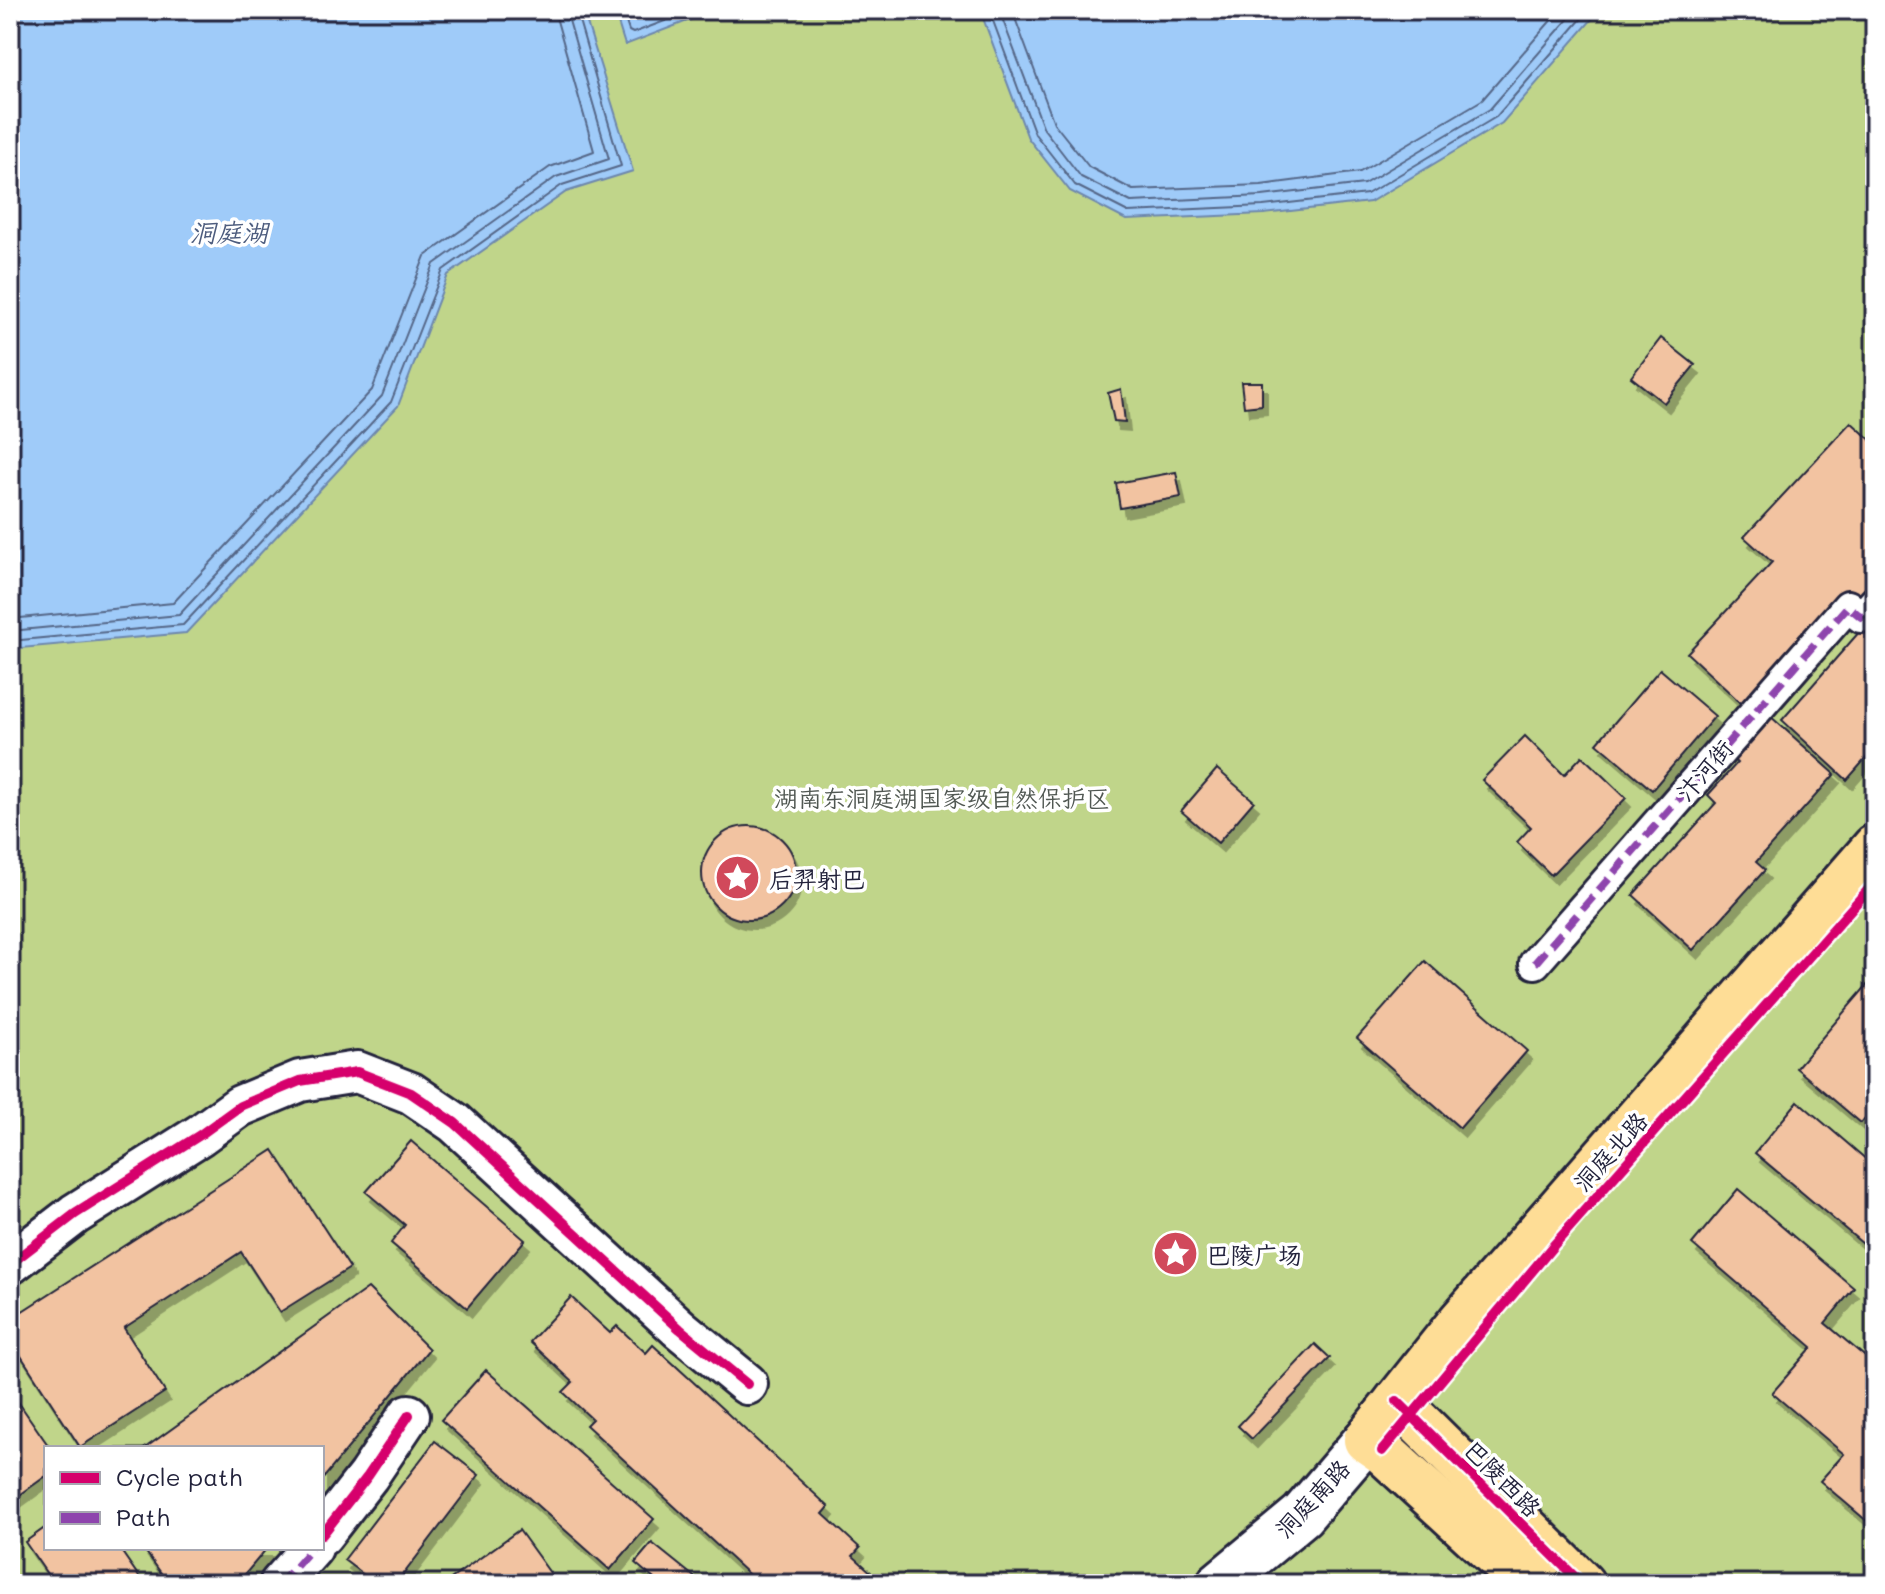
<svg xmlns="http://www.w3.org/2000/svg" width="1885" height="1594" font-family="Mali,'LXGW WenKai TC',sans-serif">
  <style>
    .green { fill: #c0d58a; stroke: #717c62; stroke-width: 2; fill-rule: evenodd }
    .water { fill: #9fcbf9; stroke: #6d87ad; stroke-width: 2 }
    .lines { fill: none; stroke-linecap: round; stroke-linejoin: round }
    .shore { stroke: #546687; stroke-width: 2 }
    .building { fill: #f2c3a1; stroke: #22223b; stroke-width: 2; filter: url(#shadow) }
    .pedestrian-casing { stroke: #22223b; stroke-width: 36 }
    .minor-casing { stroke: #22223b; stroke-width: 46 }
    .secondary-casing { stroke: #22223b; stroke-width: 50 }
    .primary-casing { stroke: #22223b; stroke-width: 50 }
    .pedestrian { stroke: #fff; stroke-width: 30 }
    .minor { stroke: #fff; stroke-width: 40 }
    .secondary { stroke: #fff; stroke-width: 44 }
    .primary { stroke: #fedd96; stroke-width: 44 }
    .quiet { stroke: #8e44ad; stroke-width: 8; stroke-dasharray: 16 8; stroke-linecap: butt }
    .cycleway-casing { stroke: #fff; stroke-width: 15 }
    .cycleway { stroke: #d6006c; stroke-width: 10 }
    .labels { text-anchor: middle; dominant-baseline: central; stroke-width: 7; stroke-linejoin: round; paint-order: stroke }
    .street-label { font-size: 24px; fill: #22223b; stroke: #fff }
    .park-label { font-size: 24px; fill: #515853; stroke: #fff }
    .poi-label { font-size: 24px; fill: #22223b; stroke: #fff; text-anchor: start }
    .water-label { font-size: 26px; font-style: italic; fill: #4e5d7e; stroke: #fff }
  </style>
  <defs>
    <filter id="shadow"><feDropShadow dx="5" dy="9" stdDeviation="0" flood-color="#0004"/></filter>
  </defs>
  <rect width="100%" height="100%" fill="#fbede3"/>
  <filter id="ink" filterUnits="userSpaceOnUse"><feTurbulence type="fractalNoise" baseFrequency=".0125" numOctaves="2"/><feDisplacementMap in="SourceGraphic" scale="16" xChannelSelector="R" yChannelSelector="G"/><feConvolveMatrix kernelMatrix="1 2 1 2 8 2 1 2 1" color-interpolation-filters="sRGB"/></filter>
  <g filter="url(#ink)">
    <path class="green" d="M10,10H1875V1584H10ZM46,1448H322V1548H46Z"/>
    <g class="water">
      <polygon points="10,10 583,10 633,171 566,192 448,275 398,406 186,633 10,649"/>
      <polygon points="614,10 716,10 625,45"/>
      <polygon points="980,10 1600,10 1502,123 1370,202 1264,214 1126,220 1070,191 1028,138"/>
    </g>
    <g class="lines">
      <g class="shore">
        <polyline points="622,10 629,31 633,33 694,10"/>
        <polyline points="989,10 1035,134 1075,185 1128,212 1263,206 1367,194 1496,117 1589,10"/>
        <polyline points="999,10 1044,129 1081,177 1131,202 1262,196 1364,184 1490,109 1576,10"/>
        <polyline points="1012,10 1054,123 1089,167 1133,190 1261,185 1360,172 1482,100 1560,10"/>
        <polyline points="10,619 173,603 372,390 425,256 550,167 594,151 554,10"/>
        <polyline points="10,631 179,615 382,396 434,264 556,177 609,159 566,10"/>
        <polyline points="10,641 183,625 391,402 443,270 562,185 621,166 576,10"/>
      </g>
    </g>
    <g class="building">
      <polygon points="1661,338 1695,365 1664,403 1631,377"/>
      <polygon points="1241,382 1262,382 1262,405 1244,407"/>
      <polygon points="1121,389 1125,422 1114,421 1108,393"/>
      <polygon points="1851,422 1875,444 1875,591 1744,706 1687,653 1772,562 1744,537"/>
      <polygon points="1176,472 1181,497 1120,508 1116,483"/>
      <polygon points="1875,614 1875,748 1847,780 1782,720"/>
      <polygon points="1660,669 1715,716 1652,790 1597,743"/>
      <polygon points="1760,707 1835,774 1756,862 1765,870 1693,950 1633,895 1716,803 1708,795 1737,763 1722,749"/>
      <polygon points="1525,736 1564,775 1582,756 1626,798 1551,875 1517,842 1531,827 1482,780"/>
      <polygon points="1217,769 1254,801 1218,843 1181,811"/>
      <circle cx="749" cy="873" r="47"/>
      <polygon points="1425,961 1527,1051 1460,1128 1357,1038"/>
      <polygon points="1875,976 1875,1106 1861,1123 1796,1068"/>
      <polygon points="1798,1101 1875,1167 1875,1254 1755,1153"/>
      <polygon points="411,1141 525,1240 467,1308 391,1243 405,1225 366,1192"/>
      <polygon points="273,1150 350,1268 280,1312 241,1252 124,1328 165,1392 80,1447 10,1339 10,1319"/>
      <polygon points="1738,1189 1854,1288 1825,1323 1875,1365 1875,1528 1820,1481 1844,1454 1772,1393 1812,1347 1692,1244"/>
      <polygon points="368,1288 429,1349 322,1480 322,1448 145,1448"/>
      <polygon points="571,1297 610,1333 617,1326 646,1353 653,1345 829,1507 823,1514 860,1548 853,1556 884,1584 777,1584 771,1579 767,1584 759,1584 586,1425 592,1419 563,1392 573,1382 530,1342"/>
      <polygon points="1315,1344 1330,1358 1252,1439 1238,1426"/>
      <polygon points="486,1370 654,1519 610,1570 441,1420"/>
      <polygon points="10,1390 50,1448 46,1448 46,1476 10,1502"/>
      <polygon points="435,1441 479,1475 396,1584 376,1584 344,1560"/>
      <polygon points="46,1527 46,1548 119,1548 144,1584 54,1584 25,1542"/>
      <polygon points="519,1530 558,1584 444,1584"/>
      <polygon points="652,1543 703,1584 660,1584 635,1563"/>
      <polygon points="143,1548 267,1548 237,1584 169,1584"/>
    </g>
    <g class="lines">
      <defs>
        <polyline id="pedestrian" points="1535,963 1848,606 1861,617 1875,602"/>
        <g id="minor">
          <polyline points="10,1264 75,1214 200,1135 240,1106 300,1081 357,1072 411,1093 455,1123 680,1329 747,1384"/>
          <polyline points="322,1535 368,1476 409,1415"/>
          <polyline points="280,1584 312,1548"/>
        </g>
        <polyline id="secondary" points="1219,1584 1302,1515 1366,1440"/>
        <g id="primary">
          <polyline points="1397,1401 1582,1584"/>
          <polyline points="1527,1584 1382,1451 1366,1440 1460,1322 1875,847"/>
        </g>
      </defs>
      <use href="#pedestrian" class="pedestrian-casing"/>
      <use href="#minor" class="minor-casing"/>
      <use href="#secondary" class="secondary-casing"/>
      <use href="#primary" class="primary-casing"/>
      <use href="#pedestrian" class="pedestrian"/>
      <use href="#minor" class="minor"/>
      <use href="#secondary" class="secondary"/>
      <use href="#primary" class="primary"/>
      <g class="quiet">
        <polyline points="1535,963 1848,606 1861,617 1875,602"/>
        <polyline points="280,1584 312,1548"/>
      </g>
      <defs>
        <g id="cycleway">
          <polyline points="10,1264 75,1214 200,1135 240,1106 300,1081 357,1072 411,1093 455,1123 680,1329 747,1384"/>
          <polyline points="1397,1401 1582,1584"/>
          <polyline points="1382,1451 1553,1246 1875,882"/>
          <polyline points="322,1535 368,1476 409,1415"/>
        </g>
      </defs>
      <use href="#cycleway" class="cycleway-casing"/>
      <use href="#cycleway" class="cycleway"/>
    </g>
  </g>
  <defs>
    <symbol id="sight-disc" viewBox="-11 -11 22 22"><circle r="9.5" fill="#d1495b" stroke="#fff"/><path d="M0-6L1.8-2.2L6-1.7L2.9 1.2L3.7 5.4L0 3.3L-3.7 5.4L-2.9 1.2L-6-1.7L-1.8-2.2Z" fill="#fff"/></symbol>
  </defs>
  <g fill-rule="evenodd">
    <use href="#sight-disc" x="712" y="852" width="51" height="51"/>
    <use href="#sight-disc" x="1150" y="1228" width="51" height="51"/>
  </g>
  <g class="labels">
    <g class="street-label">
      <text transform="translate(1704 770) rotate(-49)">汴河街</text>
      <text transform="translate(1610 1151) rotate(-48)">洞庭北路</text>
      <text transform="translate(1503 1478) rotate(45)">巴陵西路</text>
      <text transform="translate(1312 1498) rotate(-47)">洞庭南路</text>
    </g>
    <g class="park-label">
      <text x="942" y="797">湖南东洞庭湖国家级自然保护区</text>
    </g>
    <g class="poi-label">
      <text x="769" y="878">后羿射巴</text>
      <text x="1206" y="1254">巴陵广场</text>
    </g>
    <g class="water-label">
      <text x="229" y="232">洞庭湖</text>
    </g>
  </g>
  <rect width="1885" height="1594" fill="none" stroke="#fff" stroke-width="40"/>
  <rect x="20" y="20" width="1845" height="1554" fill="none" stroke="#22223b" stroke-width="3" filter="url(#ink)"/>
  <rect x="44" y="1446" width="280" height="104" fill="#ffffff" stroke="#a7a7b1" stroke-width="2"/>
  <rect x="60" y="1472" width="40" height="12" fill="#d6006c" stroke="#a7a7b1" stroke-width="2"/>
  <text x="116" y="1486" font-size="24" fill="#22223b">Cycle path</text>
  <rect x="60" y="1512" width="40" height="12" fill="#8e44ad" stroke="#a7a7b1" stroke-width="2"/>
  <text x="116" y="1526" font-size="24" fill="#22223b">Path</text>
</svg>
